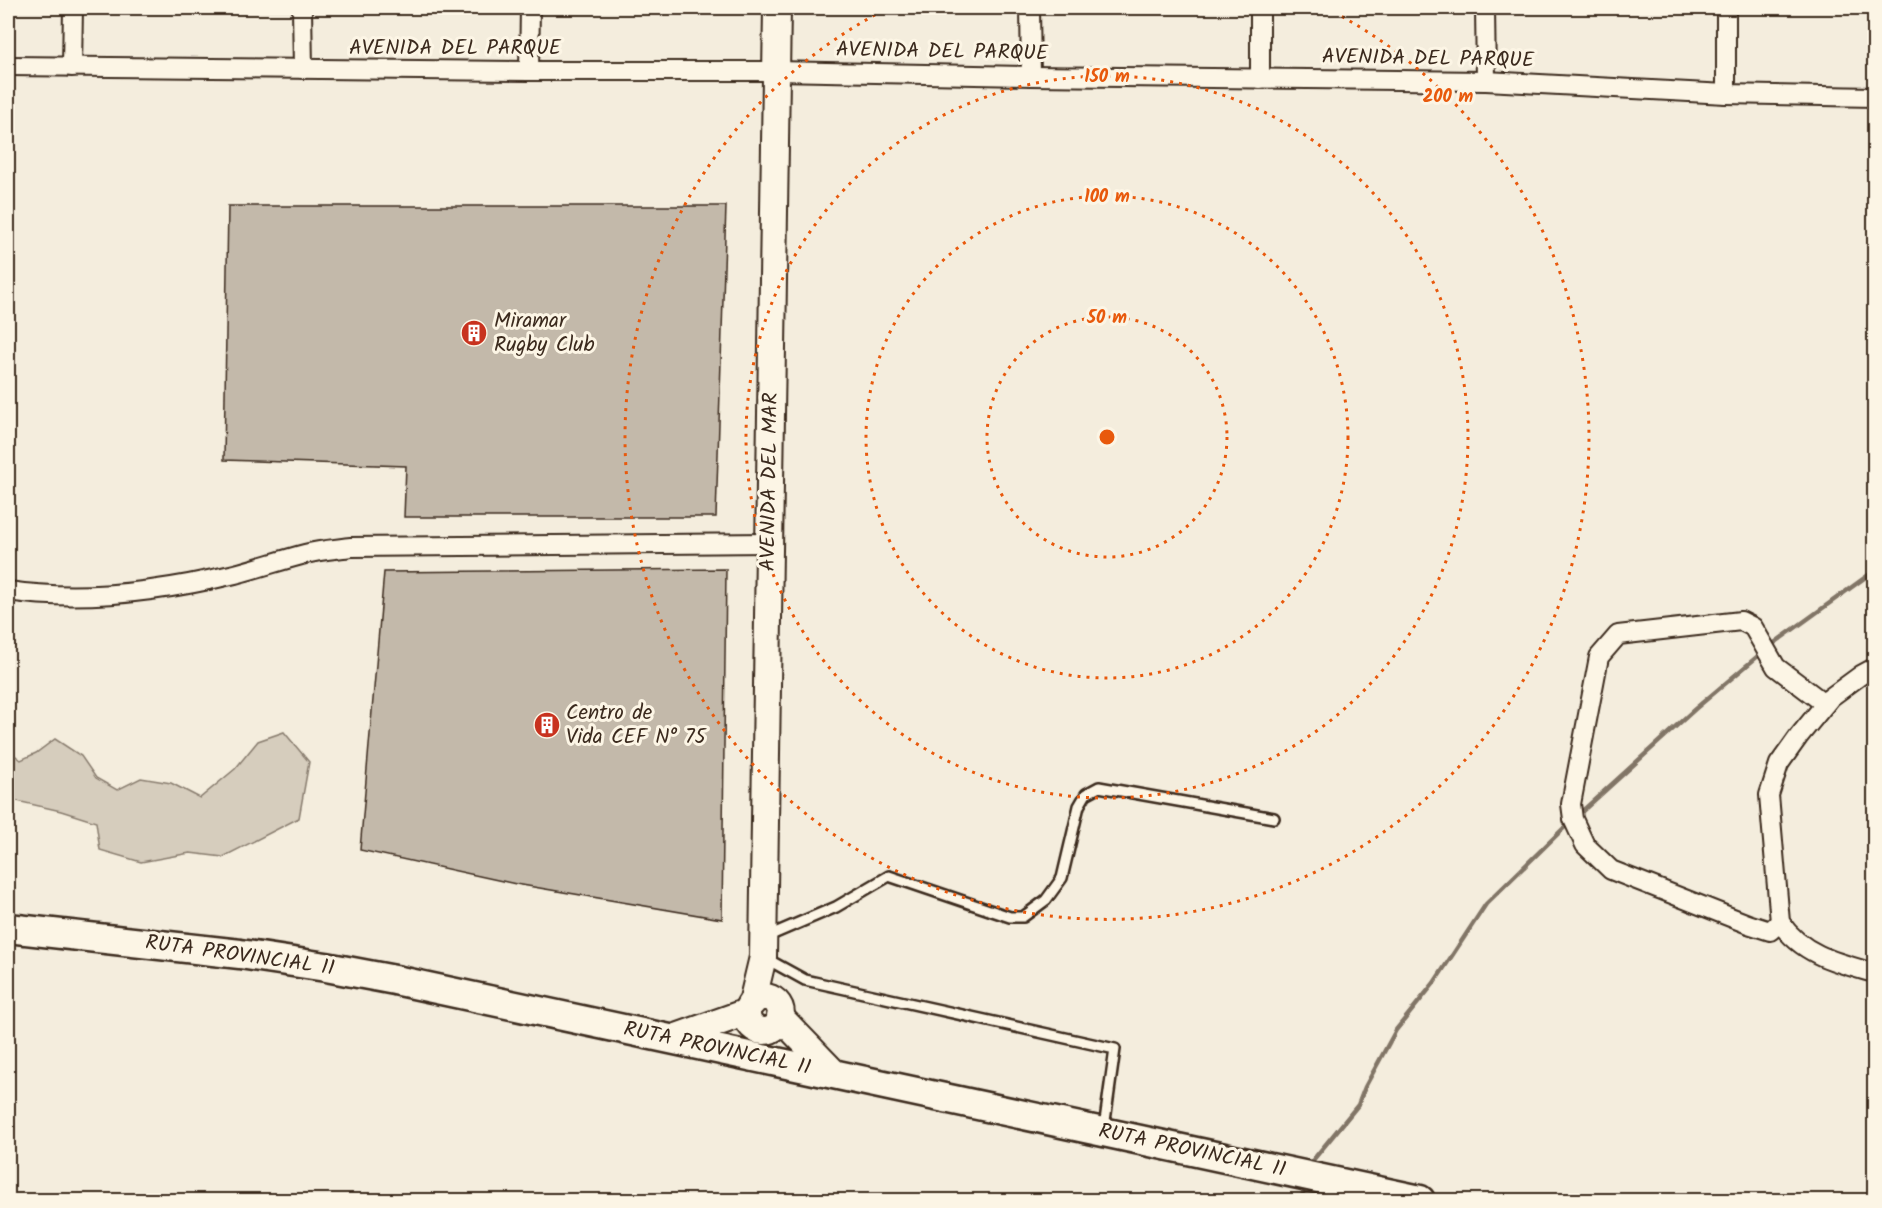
<svg xmlns="http://www.w3.org/2000/svg" width="1882" height="1208" font-family="Kalam,sans-serif">
  <style>
    .green { fill: #d6cdbd; stroke: #887c6e; stroke-width: 1.5 }
    .lines { fill: none; stroke-linecap: round; stroke-linejoin: round }
    .stream { stroke: #817466; stroke-width: 4.5 }
    .building { fill: #c3b9aa; stroke: #3b2a1e; stroke-width: 1.5 }
    .lane-casing { stroke: #3b2a1e; stroke-width: 14 }
    .street-casing { stroke: #3b2a1e; stroke-width: 22 }
    .secondary-casing { stroke: #3b2a1e; stroke-width: 30 }
    .primary-casing { stroke: #3b2a1e; stroke-width: 33 }
    .lane { stroke: #fcf5e5; stroke-width: 9 }
    .street { stroke: #fcf5e5; stroke-width: 18 }
    .secondary { stroke: #fcf5e5; stroke-width: 26 }
    .primary { stroke: #fcf5e5; stroke-width: 28 }
    .ring { fill: none; stroke: #e8590c; stroke-width: 3; stroke-dasharray: 3 6 }
    .labels { text-anchor: middle; dominant-baseline: central; stroke-width: 6; stroke-linejoin: round; paint-order: stroke }
    .street-label { font-size: 21px; fill: #3b2a1e; stroke: #fcf5e5 }
    .poi-label { font-size: 21px; fill: #3b2a1e; stroke: #fcf5e5; text-anchor: start }
    .centre { fill: #e8590c; stroke: #fcf5e5; stroke-width: 3 }
    .ring-label { font-size: 18px; text-anchor: middle; font-weight: bold; fill: #e8590c; stroke: #fcf5e5; stroke-width: 6; stroke-linejoin: round; paint-order: stroke }
  </style>
  <rect width="100%" height="100%" fill="#f4eddd"/>
  <filter id="ink" filterUnits="userSpaceOnUse"><feTurbulence type="fractalNoise" baseFrequency=".0167" numOctaves="2"/><feDisplacementMap in="SourceGraphic" scale="12" xChannelSelector="R" yChannelSelector="G"/><feConvolveMatrix kernelMatrix="1 2 1 2 8 2 1 2 1" color-interpolation-filters="sRGB"/></filter>
  <g filter="url(#ink)">
    <polygon class="green" points="284,732 309,762 299,818 223,857 190,853 141,862 100,850 96,822 61,811 8,799 8,750 21,760 36,753 55,739 81,756 96,778 117,790 141,778 171,783 200,798 235,769 258,741"/>
    <g class="lines">
      <g class="stream">
        <polyline points="1773,644 1874,571"/>
        <polyline points="1578,815 1695,709 1758,656"/>
        <polyline points="1310,1168 1313,1160 1358,1105 1365,1087 1396,1030 1434,983 1486,904 1569,823"/>
        <polyline points="1301,1200 1305,1185"/>
      </g>
    </g>
    <g class="building">
      <polygon points="228,206 726,206 716,517 404,517 406,466 224,460"/>
      <polygon points="726,569 722,919 516,884 360,850 384,572"/>
    </g>
    <g class="lines">
      <defs>
        <g id="lane">
          <polyline points="766,937 836,907 889,876 1010,917 1023,917 1046,900 1062,878 1079,806 1086,794 1099,787 1274,818"/>
          <polyline points="765,958 805,980 1115,1049 1104,1128"/>
        </g>
        <g id="street">
          <polyline points="302,8 303,69"/>
          <polyline points="1030,8 1031,76"/>
          <polyline points="1260,8 1260,79"/>
          <polyline points="1485,8 1486,81"/>
          <polyline points="1726,8 1726,94"/>
          <polyline points="8,66 529,71 776,71 1031,76 1486,81 1726,94 1874,97"/>
          <polyline points="72,67 73,8"/>
          <polyline points="529,71 530,8"/>
          <path d="M8,591C83,602 161,592 235,574C258,568 282,560 305,554C320,550 336,549 351,547L769,543"/>
          <path d="M1874,668L1861,675L1831,697L1799,736L1779,764L1769,795L1780,922C1802,955 1838,963 1874,973"/>
          <polyline points="1780,922 1770,931 1748,924 1611,870 1585,845 1573,819 1571,804 1599,657 1618,635 1741,621 1753,627 1776,667 1825,704"/>
        </g>
        <g id="secondary">
          <circle cx="764" cy="1014" r="17"/>
          <polyline points="752,1003 763,957 777,8"/>
          <polyline points="780,1017 836,1075"/>
          <polyline points="671,1039 747,1012"/>
        </g>
        <polyline id="primary" points="8,928 240,954 326,967 395,980 1420,1200"/>
      </defs>
      <use href="#lane" class="lane-casing"/>
      <use href="#street" class="street-casing"/>
      <use href="#secondary" class="secondary-casing"/>
      <use href="#primary" class="primary-casing"/>
      <use href="#lane" class="lane"/>
      <use href="#street" class="street"/>
      <use href="#secondary" class="secondary"/>
      <use href="#primary" class="primary"/>
    </g>
  </g>
  <g class="ring">
    <circle cx="1107" cy="437" r="120"/>
    <circle cx="1107" cy="437" r="241"/>
    <circle cx="1107" cy="437" r="361"/>
    <path d="M1326 8A482 482 0 1 1 888 8"/>
  </g>
  <defs>
    <symbol id="building-disc" viewBox="-11 -11 22 22"><circle r="9.5" fill="#c8321e" stroke="#fcf5e5"/><path d="M-4-6H4V6H1V3H-1V6H-4ZM-2.5-4.3h1.7v1.8h-1.7ZM.8-4.3h1.7v1.8H.8ZM-2.5-1h1.7V.8h-1.7ZM.8-1h1.7V.8H.8Z" fill="#fff"/></symbol>
  </defs>
  <g fill-rule="evenodd">
    <use href="#building-disc" x="459" y="318" width="30" height="30"/>
    <use href="#building-disc" x="532" y="710" width="30" height="30"/>
  </g>
  <g class="labels">
    <g class="street-label">
      <text x="455" y="48">AVENIDA DEL PARQUE</text>
      <text transform="translate(942 52) rotate(1)">AVENIDA DEL PARQUE</text>
      <text transform="translate(1428 59) rotate(1)">AVENIDA DEL PARQUE</text>
      <text transform="translate(770 482) rotate(-89)">AVENIDA DEL MAR</text>
      <text transform="translate(240 956) rotate(8)">RUTA PROVINCIAL 11</text>
      <text transform="translate(717 1049) rotate(12)">RUTA PROVINCIAL 11</text>
      <text transform="translate(1192 1151) rotate(12)">RUTA PROVINCIAL 11</text>
    </g>
    <g class="poi-label">
      <text x="494" y="321">Miramar<tspan x="494" dy="24">Rugby Club</tspan></text>
      <text x="566" y="713">Centro de<tspan x="566" dy="24">Vida CEF N° 75</tspan></text>
    </g>
  </g>
  <circle cx="1107" cy="437" r="9" class="centre"/>
  <g class="ring-label">
    <text x="1107" y="82">150 m</text>
    <text x="1448" y="102">200 m</text>
    <text x="1107" y="202">100 m</text>
    <text x="1107" y="323">50 m</text>
  </g>
  <rect width="1882" height="1208" fill="none" stroke="#fcf5e5" stroke-width="30"/>
  <rect x="15" y="15" width="1852" height="1178" fill="none" stroke="#3b2a1e" stroke-width="2" filter="url(#ink)"/>
</svg>
